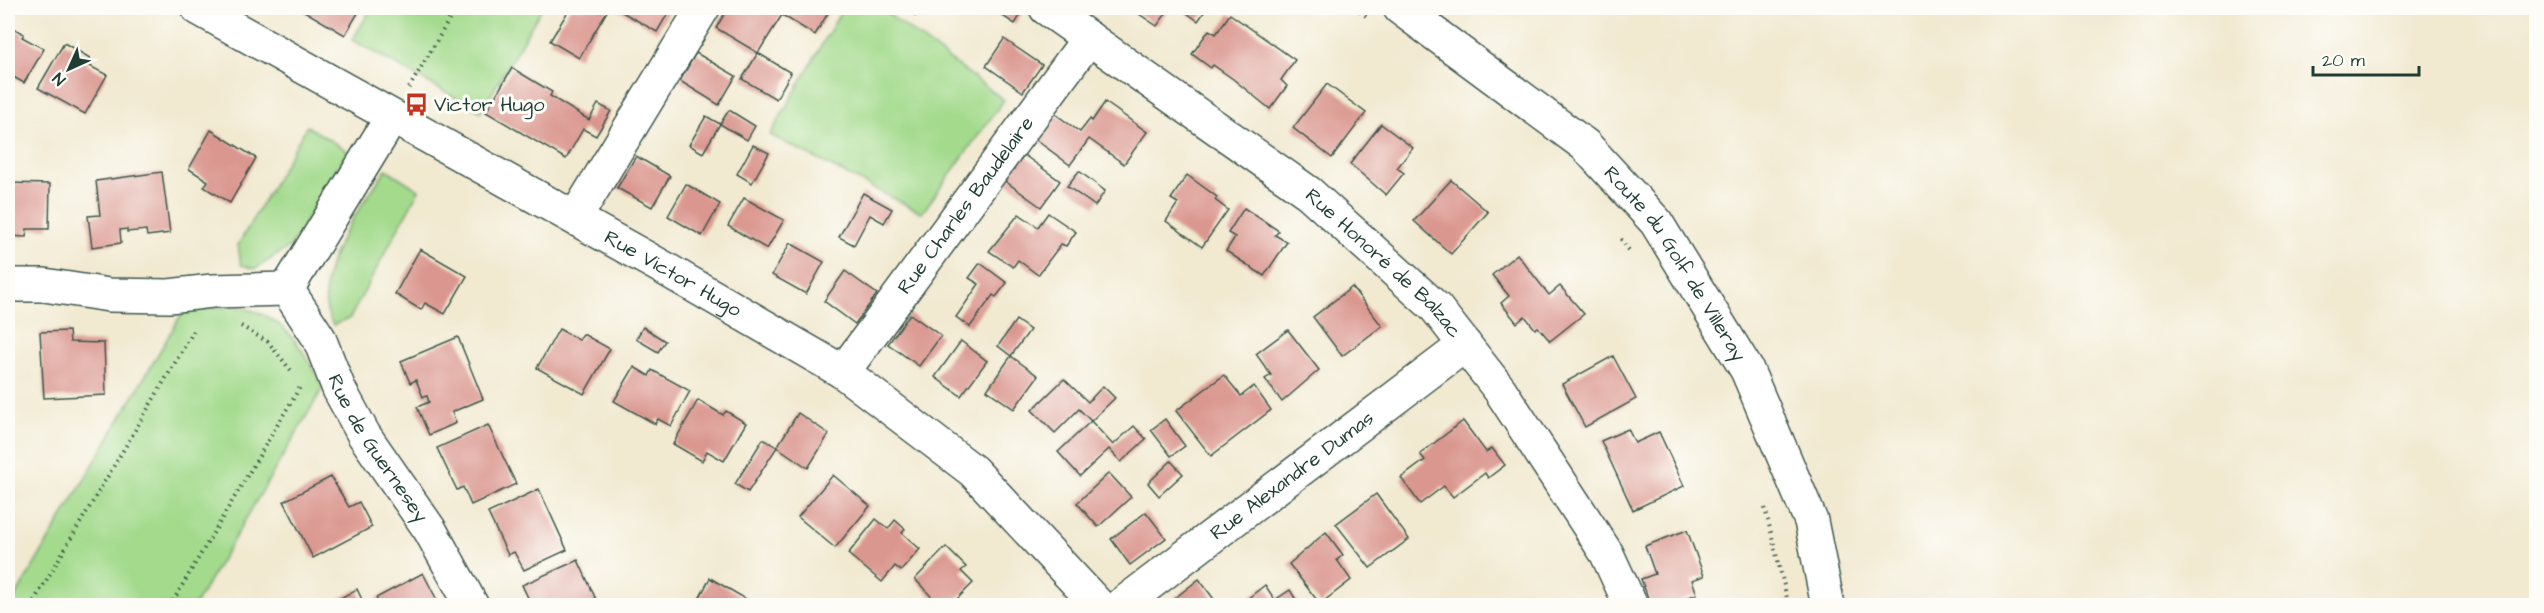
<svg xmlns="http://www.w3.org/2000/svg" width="2544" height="613" font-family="'Architects Daughter',sans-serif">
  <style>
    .green { fill: #a3da8c; stroke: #618c60; stroke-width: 1.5 }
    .building { fill: #da978f }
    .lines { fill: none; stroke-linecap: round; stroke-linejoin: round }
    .minor-casing { stroke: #3e574b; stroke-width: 36 }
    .tertiary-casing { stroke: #3e574b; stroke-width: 36 }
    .path { stroke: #3e574b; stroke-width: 4; stroke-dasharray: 1.5 4.5; stroke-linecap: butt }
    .minor { stroke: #fff; stroke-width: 33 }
    .tertiary { stroke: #fff; stroke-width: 33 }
    .labels { text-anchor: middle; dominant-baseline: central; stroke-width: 6; stroke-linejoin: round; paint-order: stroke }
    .poi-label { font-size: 20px; fill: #1f3d34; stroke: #fdfcf7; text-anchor: start }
    .street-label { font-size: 20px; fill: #1f3d34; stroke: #fdfcf7 }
  </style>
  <rect width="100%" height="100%" fill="#fdfcf7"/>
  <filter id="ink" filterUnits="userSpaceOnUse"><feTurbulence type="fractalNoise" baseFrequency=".0167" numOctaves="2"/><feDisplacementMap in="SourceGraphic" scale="12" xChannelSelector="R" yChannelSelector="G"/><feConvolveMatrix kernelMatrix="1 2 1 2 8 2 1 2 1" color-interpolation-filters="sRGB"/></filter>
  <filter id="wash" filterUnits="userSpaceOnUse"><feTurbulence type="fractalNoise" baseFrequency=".008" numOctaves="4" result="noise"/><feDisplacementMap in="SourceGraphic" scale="24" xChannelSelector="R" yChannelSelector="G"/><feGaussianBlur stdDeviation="1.35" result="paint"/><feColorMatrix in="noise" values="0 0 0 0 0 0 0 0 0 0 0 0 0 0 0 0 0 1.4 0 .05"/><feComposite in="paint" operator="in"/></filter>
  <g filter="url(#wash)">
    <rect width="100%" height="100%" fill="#f1e9d0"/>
    <g class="green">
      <polygon points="372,8 542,8 481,112 352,40"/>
      <polygon points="843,8 880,8 1004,100 922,213 770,135"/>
      <polygon points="307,126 348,151 291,246 255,269 241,265 238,245"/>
      <path d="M386,169L419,190L350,318L333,325C305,275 359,211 386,169Z"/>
      <path d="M232,306C283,312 302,346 323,388L195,605L10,606L184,310Z"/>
    </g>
    <g id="blocks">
      <g class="building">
        <polygon points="299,8 361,8 345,35"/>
        <polygon points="570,8 609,8 579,58 550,41"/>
        <polygon points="618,8 671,8 657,32 617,9"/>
        <polygon points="728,8 768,8 782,15 758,53 716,28"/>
        <polygon points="786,8 831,8 815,35 782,15"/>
        <polygon points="904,8 922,8 916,16"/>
        <polygon points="990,8 1017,8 1023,11 1015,24"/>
        <polygon points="1130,8 1170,8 1157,26"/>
        <polygon points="1180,8 1207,8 1198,21"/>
        <polygon points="1230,14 1295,60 1281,80 1287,86 1270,109 1233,79 1213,65 1211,68 1192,54 1209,30 1216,34"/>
        <polygon points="8,25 24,34 22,37 44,49 24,83 8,74"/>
        <polygon points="1004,39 1042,65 1023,92 986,66"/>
        <polygon points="64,43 90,58 86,64 107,75 85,114 38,88"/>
        <polygon points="696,53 736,76 719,105 680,81"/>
        <polygon points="758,53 791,73 776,99 742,79"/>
        <polygon points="512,68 552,92 550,96 589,120 598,104 611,111 596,136 583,129 566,159 486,112"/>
        <polygon points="1327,84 1366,113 1332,158 1293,128"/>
        <polygon points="1105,102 1147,132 1124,164 1089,139 1070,165 1035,139 1054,113 1080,132 1090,119 1092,121"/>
        <polygon points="729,110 755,126 747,140 720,124"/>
        <polygon points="706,116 720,124 703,153 689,145"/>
        <polygon points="1381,124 1413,148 1397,168 1404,173 1386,195 1350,164"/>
        <polygon points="211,130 256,158 230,203 204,187 208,181 189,169"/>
        <polygon points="753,145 769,153 752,183 737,174"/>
        <polygon points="1024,155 1060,181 1041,207 1005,181"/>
        <polygon points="636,156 670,176 652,207 617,188"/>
        <polygon points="1079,171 1105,191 1095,206 1067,186"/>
        <polygon points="162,172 170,233 147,236 146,230 127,232 127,229 120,230 121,243 92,247 88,216 100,215 96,181"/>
        <polygon points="1187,175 1217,197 1215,200 1228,210 1202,247 1166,221 1178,203 1171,199"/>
        <polygon points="1451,180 1488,212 1451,254 1414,221"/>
        <polygon points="8,183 50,184 49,229 27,229 26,237 8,236"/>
        <polygon points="686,184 720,204 702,236 668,216"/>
        <polygon points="863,193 892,209 884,223 870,215 854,245 839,237"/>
        <polygon points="744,198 784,220 767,249 728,226"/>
        <polygon points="1244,208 1279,231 1275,235 1287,242 1264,276 1226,251 1235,237 1228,233"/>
        <polygon points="1048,213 1076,232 1066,246 1061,244 1038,275 1018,260 1013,267 989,251 1019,214 1038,227"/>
        <polygon points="790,243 824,262 806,294 772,275"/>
        <polygon points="420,249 467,276 445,314 425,303 421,310 395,294"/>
        <polygon points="1517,254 1549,295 1560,286 1584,314 1550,341 1538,327 1535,329 1525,316 1517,323 1501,303 1509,296 1492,275"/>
        <polygon points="980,263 1007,283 996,297 993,295 970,327 956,317 979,284 969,278"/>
        <polygon points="845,271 877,294 855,324 824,301"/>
        <polygon points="1352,287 1382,326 1342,356 1313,317"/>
        <polygon points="910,314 941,336 919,366 888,344"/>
        <polygon points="1016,320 1030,330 1011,356 998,346"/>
        <polygon points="643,327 665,341 658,352 636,339"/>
        <polygon points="559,329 579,340 583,334 610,349 584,394 537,368"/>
        <polygon points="1288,330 1319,370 1282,402 1265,379 1271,375 1256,354"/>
        <polygon points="69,331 70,342 104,343 106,395 44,398 40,332"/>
        <polygon points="458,337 483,399 452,412 456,423 429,435 417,407 429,402 427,396 423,397 416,380 410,383 401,361"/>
        <polygon points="961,341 987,361 961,396 935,377"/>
        <polygon points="1011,356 1038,376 1014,409 987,390"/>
        <polygon points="1613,356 1636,399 1585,427 1562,384"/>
        <polygon points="634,367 649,376 652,370 690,391 671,426 658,419 655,424 614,401"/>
        <polygon points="1224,375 1241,396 1254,386 1271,410 1211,456 1176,411"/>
        <polygon points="1064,379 1088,402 1103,386 1115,398 1091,421 1079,409 1055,433 1032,410"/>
        <polygon points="698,400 723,415 726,411 746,423 724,461 707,451 702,461 673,444"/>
        <polygon points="798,413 829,434 808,468 777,447 748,492 735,484 763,439 777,447"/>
        <polygon points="1165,419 1185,446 1171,456 1151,430"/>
        <polygon points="1091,421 1113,445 1134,426 1146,439 1121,462 1109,449 1080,476 1058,452"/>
        <polygon points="1463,421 1486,452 1492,448 1505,465 1488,478 1485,473 1453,497 1444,486 1420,504 1401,478 1425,460 1420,454"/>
        <polygon points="488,425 516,484 471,505 463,487 457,490 437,448"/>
        <polygon points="1628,429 1635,443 1659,432 1684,486 1633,510 1601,441"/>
        <polygon points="1171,461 1183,474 1159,496 1148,483"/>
        <polygon points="1109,473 1131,497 1098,527 1077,503"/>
        <polygon points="833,475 870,506 835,548 798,517"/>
        <polygon points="331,477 349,507 359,502 372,527 313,558 284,501"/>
        <polygon points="539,489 567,550 524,570 514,552 508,555 488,513"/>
        <polygon points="1376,494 1409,539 1370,568 1336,524"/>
        <polygon points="1146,512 1166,538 1130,565 1111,539"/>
        <polygon points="876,519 888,529 895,520 905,529 902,533 920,549 901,571 895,566 882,582 848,554"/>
        <polygon points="1687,530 1704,576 1692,580 1697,594 1665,606 1651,606 1641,579 1655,574 1645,546"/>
        <polygon points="1326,532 1343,555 1337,560 1351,580 1320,604 1289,564"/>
        <polygon points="946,547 966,567 961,571 973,583 950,606 940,606 915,579"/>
        <polygon points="578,560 599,606 532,606 522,585"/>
        <polygon points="423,573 440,606 380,606 376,598"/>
        <polygon points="710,578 758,606 703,606 705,602 699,599"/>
        <polygon points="1199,579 1219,606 1165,606"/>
        <polygon points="1265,585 1275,600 1268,606 1238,606"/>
        <polygon points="357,589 365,606 326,606"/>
        <polygon points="1290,590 1300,606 1279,606 1275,600"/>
      </g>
    </g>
  </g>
  <g filter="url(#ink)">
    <use href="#blocks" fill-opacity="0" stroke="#3e574b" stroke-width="1.5"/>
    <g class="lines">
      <defs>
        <g id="minor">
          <path id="s1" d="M198,8L662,267L843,372L973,471L1099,606"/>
          <path id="s2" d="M1046,8L1309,193L1436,308L1500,390L1607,554L1631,606"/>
          <polyline points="575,218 703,8"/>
          <polyline points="8,285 44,285 109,295 169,296 212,291 287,289"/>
          <path id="s3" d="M287,289L319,338L339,389L364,435L430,530L472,606"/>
          <polyline points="287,289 392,117"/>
          <path id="s4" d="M843,372L1089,38"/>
          <path id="s5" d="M1120,606L1465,345"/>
        </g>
        <g id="tertiary">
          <path id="s6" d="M1400,8L1585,145L1656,222L1747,370L1811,521L1828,606"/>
        </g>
      </defs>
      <use href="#minor" class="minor-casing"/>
      <use href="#tertiary" class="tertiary-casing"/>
      <g class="path">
        <polyline points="1355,8 1366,16"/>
        <polyline points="409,88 456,8"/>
        <polyline points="1621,239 1631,253"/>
        <polyline points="241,326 268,342 293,373"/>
        <polyline points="1765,508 1789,606"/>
        <polyline points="31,606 195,329"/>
        <polyline points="170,606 300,387"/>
      </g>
      <use href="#minor" class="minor"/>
      <use href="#tertiary" class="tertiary"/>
    </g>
  </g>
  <defs>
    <symbol id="bus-bare" viewBox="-9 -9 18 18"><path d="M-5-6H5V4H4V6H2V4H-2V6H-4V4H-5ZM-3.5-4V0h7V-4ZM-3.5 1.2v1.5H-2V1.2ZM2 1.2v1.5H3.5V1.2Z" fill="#c8321e" stroke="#fdfcf7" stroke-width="2.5" paint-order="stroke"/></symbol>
  </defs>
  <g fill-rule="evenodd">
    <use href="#bus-bare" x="400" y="88" width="33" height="33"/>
  </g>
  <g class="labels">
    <g class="poi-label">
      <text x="434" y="105">Victor Hugo</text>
    </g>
    <g class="street-label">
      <text stroke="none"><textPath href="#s4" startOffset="207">Rue Charles Baudelaire</textPath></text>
      <text stroke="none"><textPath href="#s2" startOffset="424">Rue Honoré de Balzac</textPath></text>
      <text stroke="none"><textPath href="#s6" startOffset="380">Route du Golf de Villeray</textPath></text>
      <text stroke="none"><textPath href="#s1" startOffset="544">Rue Victor Hugo</textPath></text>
      <text stroke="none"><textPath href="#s3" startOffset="184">Rue de Guernesey</textPath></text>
      <text stroke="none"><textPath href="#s5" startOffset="216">Rue Alexandre Dumas</textPath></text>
    </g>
  </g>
  <rect width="2544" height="613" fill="none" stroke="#fdfcf7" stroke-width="30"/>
  <g transform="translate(69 69) rotate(225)" stroke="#fdfcf7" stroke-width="4.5" paint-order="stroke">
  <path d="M0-4.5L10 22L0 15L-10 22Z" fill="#1f3d34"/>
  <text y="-9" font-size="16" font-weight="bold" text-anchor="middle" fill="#1f3d34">N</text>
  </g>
  <path d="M2313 66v9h106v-9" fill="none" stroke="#1f3d34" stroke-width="3"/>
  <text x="2322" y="66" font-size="18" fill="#1f3d34" stroke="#fdfcf7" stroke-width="4.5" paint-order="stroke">20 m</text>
</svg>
